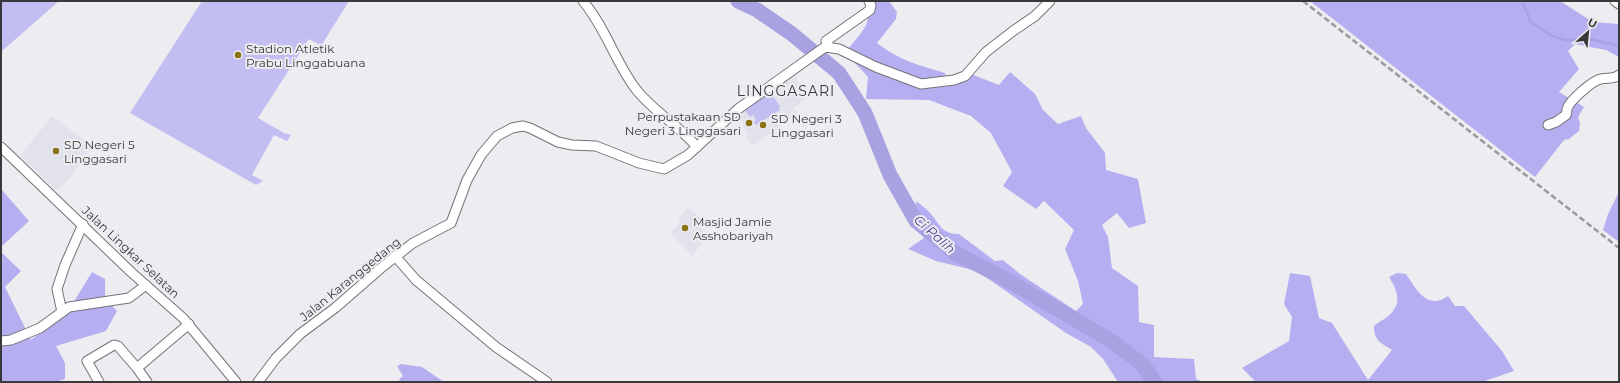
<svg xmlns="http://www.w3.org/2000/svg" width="1620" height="383" font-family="Montserrat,sans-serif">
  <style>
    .built { fill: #e2e2ed }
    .green { fill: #c2bef2 }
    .forest { fill: #b5aff1 }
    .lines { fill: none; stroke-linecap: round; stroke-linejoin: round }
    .stream { stroke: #a8a2e3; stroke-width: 2.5 }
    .river { stroke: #a8a2e3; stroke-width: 15 }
    .minor-casing { stroke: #747377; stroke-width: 11 }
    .minor { stroke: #fff; stroke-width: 9 }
    .rail { stroke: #9a9a9d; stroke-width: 2.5; stroke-dasharray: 6 3; stroke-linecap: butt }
    .poi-dot { fill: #897214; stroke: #ededf1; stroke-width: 1.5 }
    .labels { text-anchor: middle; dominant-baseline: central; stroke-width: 4; stroke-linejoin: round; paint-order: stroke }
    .poi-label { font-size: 12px; fill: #39393b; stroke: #ededf1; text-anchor: start }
    .street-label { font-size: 12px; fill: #39393b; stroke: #ededf1 }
    .water-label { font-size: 13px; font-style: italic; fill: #4c3e8b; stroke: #ededf1 }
    .quarter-label { font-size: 14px; letter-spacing: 1px; fill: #39393b; stroke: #ededf1 }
  </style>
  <rect width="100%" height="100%" fill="#ededf1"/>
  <g class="built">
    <polygon points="793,74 809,97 794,108 798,114 752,146 746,137 748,136 739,113"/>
    <polygon points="52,116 92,146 72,176 57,190 20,156"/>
    <polygon points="688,208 705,221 700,228 708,233 693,256 670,233 680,223 678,220"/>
  </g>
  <g class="green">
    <polygon points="1,1 59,1 1,52"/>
    <polygon points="202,1 349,1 321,46 309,39 258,118 284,133 291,135 287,141 274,135 252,175 263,181 256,185 130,113"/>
    <polygon points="769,91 780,106 779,108 780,110 756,125 754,122 756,119 753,115 750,117 744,109"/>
  </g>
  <g class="forest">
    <path d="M867,1H889L897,12L896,19L877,43C897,59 920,66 945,73L947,84L971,74L999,85L1010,72L1035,94L1043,110L1058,124L1081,116L1086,128L1105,153L1106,170L1138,179L1146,223L1129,228L1117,213L1102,225L1108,237L1112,268L1138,286L1139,322L1154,325V357L1194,359L1196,379L1203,382H1118L1103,359L1091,347L1066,333L977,271L936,261L908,249L924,238L917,229L916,201C921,205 926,208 930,213C940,224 941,234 959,234L995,261L1003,260L1020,274L1076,311L1083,304L1078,281L1065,249L1074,230L1044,201L1036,209L1003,186L1012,172L991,133L971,116L929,100L866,99L868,77L852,60L849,48C863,30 872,25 867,1Z"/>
    <polygon points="1310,1 1560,1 1593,22 1619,24 1619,57 1606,50 1575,44 1568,51 1579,69 1559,92 1584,107 1578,117 1580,123 1579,131 1569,139 1564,140 1535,177"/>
    <polygon points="1,189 29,221 1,247"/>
    <polygon points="1619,192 1619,242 1603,230 1608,214"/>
    <polygon points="1,252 21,271 5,287 31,340 60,317 75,300 92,272 105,279 105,298 117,311 106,331 56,346 65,363 65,379 55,382 1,382"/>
    <path d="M1290,273L1310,276L1319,318L1332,323L1368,380L1392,350C1381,343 1374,341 1374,326C1378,322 1382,321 1387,317C1403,304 1398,292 1389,277L1397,273L1406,274C1413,284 1422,302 1436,301C1440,301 1445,298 1448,296L1455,306H1464L1502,351L1514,371L1482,382H1256L1242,368L1289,341L1292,317L1284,304Z"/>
    <polygon points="401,364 422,367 444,382 401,382 399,379 403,376 397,366"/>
  </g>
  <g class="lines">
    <polyline class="stream" points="1522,1 1531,22 1550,35 1565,40 1590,39 1619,46"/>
    <polyline class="river" points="738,1 757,10 792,34 839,73 865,113 890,175 916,221 955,253 1002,277 1110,340 1142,364 1155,382"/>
    <defs>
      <g id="minor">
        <path d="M583,1C605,27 615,61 635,88C652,111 679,125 697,147"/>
        <polyline points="1615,1 1619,4"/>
        <polyline points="829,46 826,41 870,10 871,6 869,1"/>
        <path d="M1548,125L1556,122L1566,115C1567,113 1567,111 1567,109C1569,101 1593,80 1601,79C1608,77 1613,80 1619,75"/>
        <polyline points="1,147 131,272 183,318 236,382"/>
        <polyline points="395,256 416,280 496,347 547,382"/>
        <polyline points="62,312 69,307 129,298 146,285"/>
        <polyline points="1,341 11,340 40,328 62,312 57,289 65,265 83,224"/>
        <polyline points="99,382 87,361 114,345 118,346 137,368"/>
        <polyline points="147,382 137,368 189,324"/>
        <polyline points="258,382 276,358 300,334 335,308 381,268 413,243 451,223 467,180 481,155 497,136 512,128 523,126 530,128 558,142 572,145 596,146 639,163 664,169 688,155 738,109 825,47 839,49 876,67 921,84 954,80 965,76 986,52 1013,31 1035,16 1050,1"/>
      </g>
    </defs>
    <use href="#minor" class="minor-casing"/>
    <use href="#minor" class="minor"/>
    <polyline class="rail" points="1303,1 1619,248"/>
  </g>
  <g class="poi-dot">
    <circle cx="238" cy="55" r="4"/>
    <circle cx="749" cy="123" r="4"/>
    <circle cx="763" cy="125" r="4"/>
    <circle cx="56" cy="151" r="4"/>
    <circle cx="685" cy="228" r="4"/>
  </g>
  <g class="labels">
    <g class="poi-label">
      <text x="246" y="48">Stadion Atletik<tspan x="246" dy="14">Prabu Linggabuana</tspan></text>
      <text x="741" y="116" text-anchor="end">Perpustakaan SD<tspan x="741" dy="14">Negeri 3 Linggasari</tspan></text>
      <text x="771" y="118">SD Negeri 3<tspan x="771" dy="14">Linggasari</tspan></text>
      <text x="64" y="144">SD Negeri 5<tspan x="64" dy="14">Linggasari</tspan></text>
      <text x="693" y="221">Masjid Jamie<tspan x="693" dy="14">Asshobariyah</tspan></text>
    </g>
    <g class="street-label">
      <text transform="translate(131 252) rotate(43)">Jalan Lingkar Selatan</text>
      <text transform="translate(350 279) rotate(-39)">Jalan Karanggedang</text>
    </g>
    <g class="water-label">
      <text transform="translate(935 234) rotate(42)">Ci Palih</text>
    </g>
    <g class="quarter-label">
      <text x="786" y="91">LINGGASARI</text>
    </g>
  </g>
  <rect width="1620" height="383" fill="none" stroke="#39393b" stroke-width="4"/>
  <g transform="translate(1588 32) rotate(27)" stroke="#ededf1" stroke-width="3" paint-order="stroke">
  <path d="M0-3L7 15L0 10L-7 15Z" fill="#39393b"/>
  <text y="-6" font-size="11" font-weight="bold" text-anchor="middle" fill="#39393b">U</text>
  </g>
</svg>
